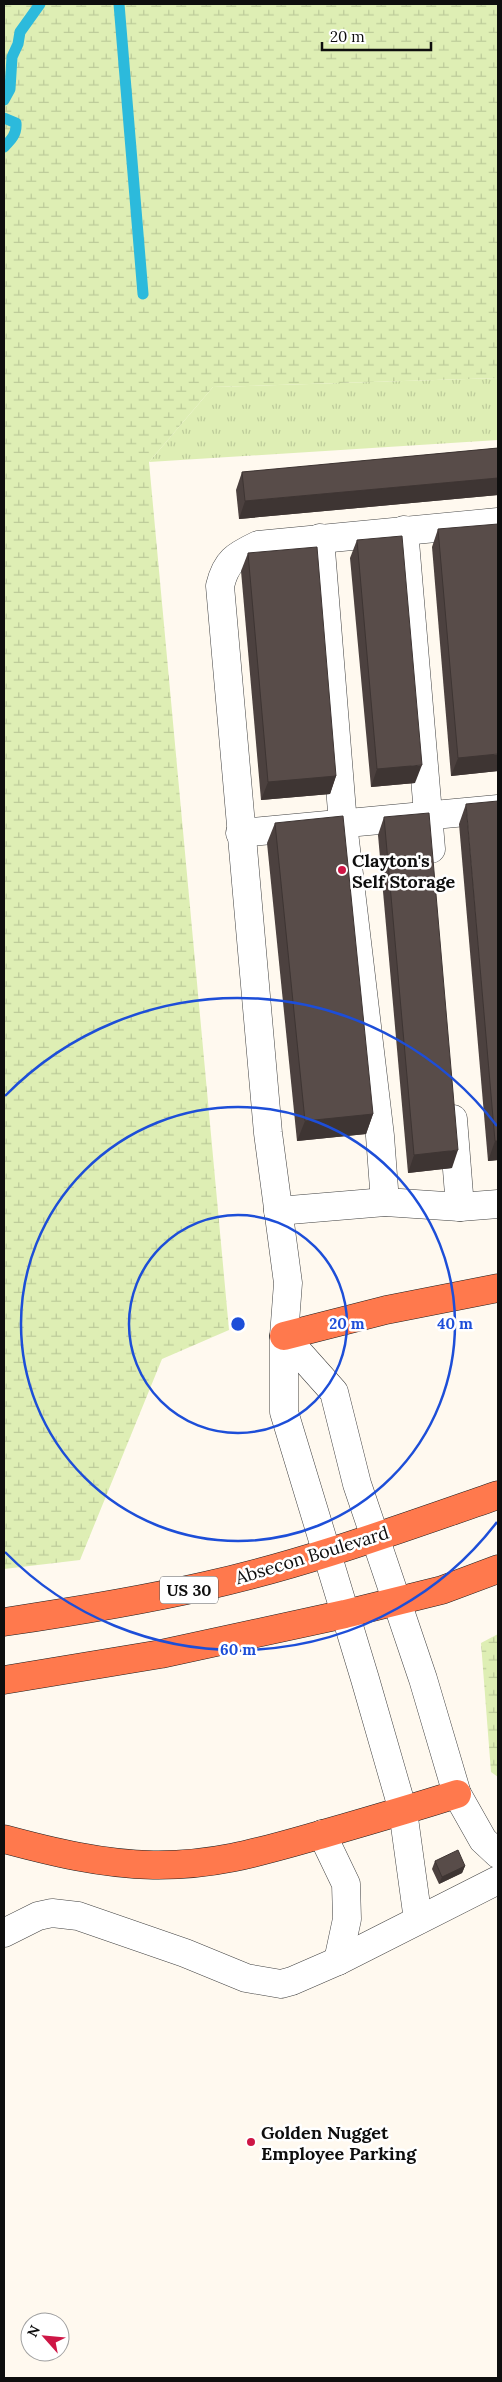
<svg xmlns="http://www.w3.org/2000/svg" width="502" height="2382" font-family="Lora,serif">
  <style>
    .grass { fill: url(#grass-tufts) }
    .wetland { fill: url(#wetland-marsh) }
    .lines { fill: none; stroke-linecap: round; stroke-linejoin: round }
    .stream { stroke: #2cbadc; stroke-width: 11 }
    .minor-casing { stroke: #414141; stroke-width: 29 }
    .highway-casing { stroke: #1f1f1f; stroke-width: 29 }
    .minor { stroke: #fff; stroke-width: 28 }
    .highway { stroke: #ff794d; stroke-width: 28 }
    .wall { fill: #4c413f }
    .shaded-wall { fill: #3e3533 }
    .building { fill: #584c49; stroke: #3e3533 }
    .ring { fill: none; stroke: #1d4ed8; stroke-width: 2.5 }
    .poi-dot { fill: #ce1645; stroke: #fff; stroke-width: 2 }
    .labels { text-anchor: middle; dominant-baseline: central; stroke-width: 5; stroke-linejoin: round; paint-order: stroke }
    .shield { fill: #fff; stroke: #565656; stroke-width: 1 }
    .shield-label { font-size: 16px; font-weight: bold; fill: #0e0e0e }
    .poi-label { font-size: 18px; font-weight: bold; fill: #0e0e0e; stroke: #fff; text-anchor: start }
    .street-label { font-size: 18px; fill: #0e0e0e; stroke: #fff }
    .centre { fill: #1d4ed8; stroke: #fff; stroke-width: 2.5 }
    .ring-label { font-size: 15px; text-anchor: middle; font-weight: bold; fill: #1d4ed8; stroke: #fff; stroke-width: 5; stroke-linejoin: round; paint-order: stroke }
  </style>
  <defs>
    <pattern id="grass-tufts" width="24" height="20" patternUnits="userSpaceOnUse" patternTransform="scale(1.25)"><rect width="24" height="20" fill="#deeeb4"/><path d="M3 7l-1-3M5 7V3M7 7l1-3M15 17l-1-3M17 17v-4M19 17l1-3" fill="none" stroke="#bdcb9a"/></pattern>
    <pattern id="wetland-marsh" width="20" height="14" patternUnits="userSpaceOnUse" patternTransform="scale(1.25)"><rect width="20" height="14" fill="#deeeb4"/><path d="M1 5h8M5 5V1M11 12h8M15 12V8" fill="none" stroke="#bdcb9a"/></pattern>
  </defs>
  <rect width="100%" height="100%" fill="#fff9ef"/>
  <polygon class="grass" points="498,378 498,440 149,462 213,387"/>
  <g class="wetland">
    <polygon points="4,4 498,4 498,378 213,387 149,462 229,1330 162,1359 80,1560 4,1569"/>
    <polygon points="498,1634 498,1777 491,1772 481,1643"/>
  </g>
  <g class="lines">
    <g class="stream">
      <polyline points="119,4 143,294"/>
      <polyline points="4,100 10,89 12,57 18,44 20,32 40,4"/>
      <path d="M4,118L16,123C17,134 11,140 4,147"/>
    </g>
    <defs>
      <g id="minor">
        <polyline points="404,530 431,849"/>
        <polyline points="320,538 343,824 380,1136 385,1202"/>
        <polyline points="240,833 498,809"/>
        <polyline points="453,1119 460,1207"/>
        <polyline points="278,1211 385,1202 460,1207 498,1204"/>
        <polyline points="284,1336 334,1392 357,1484 423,1679 457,1794 483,1840 498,1854"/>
        <polyline points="322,1834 346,1884 347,1919 338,1961"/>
        <path d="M418,1920L403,1811L365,1679L284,1412V1336L288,1283L268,1133L220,586C226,561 235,556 258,545L498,522"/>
        <polyline points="4,1933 38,1916 52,1913 78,1916 185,1953 246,1978 281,1984 292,1981 338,1961 498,1880"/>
      </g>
      <g id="highway">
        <polyline points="284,1336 386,1310 498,1288"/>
        <path d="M4,1622C71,1612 139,1601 205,1586C305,1564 402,1528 498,1495"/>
        <polyline points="4,1680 161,1654 345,1614 442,1590 498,1569"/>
        <path d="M4,1839C52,1852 102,1864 153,1865C216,1866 263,1851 323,1834C368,1821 413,1808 457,1794"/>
      </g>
    </defs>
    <use href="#minor" class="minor-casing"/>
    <use href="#highway" class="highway-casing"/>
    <use href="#minor" class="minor"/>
    <use href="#highway" class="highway"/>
  </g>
  <g class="wall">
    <polygon points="498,448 498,495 239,519 236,490 242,472"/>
    <polygon points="438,529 498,771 451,776 432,547"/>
    <polygon points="357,540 415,783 371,787 350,558"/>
    <polygon points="248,553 336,776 330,794 261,800 241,571"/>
    <polygon points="466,804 498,1160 488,1161 459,824"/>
    <polygon points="384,817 452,1168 408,1173 378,835"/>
    <polygon points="275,823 373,1114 366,1134 297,1141 267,843"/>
    <polygon points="435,1861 465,1866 462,1873 439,1884 432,1869"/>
  </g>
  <g class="shaded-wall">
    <polygon points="498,478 498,495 239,519 245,501"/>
    <polygon points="498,754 498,771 451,776 458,758"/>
    <polygon points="422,765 415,783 371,787 377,769"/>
    <polygon points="336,776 330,794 261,800 268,782"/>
    <polygon points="373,1114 366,1134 297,1141 305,1121"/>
    <polygon points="495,1141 498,1141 498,1160 488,1161"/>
    <polygon points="458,1150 452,1168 408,1173 414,1155"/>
    <polygon points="465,1866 462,1873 439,1884 442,1877"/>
  </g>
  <g class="building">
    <polygon points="498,448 498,478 245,501 242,472"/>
    <polygon points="498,524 498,754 458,758 438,529"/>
    <polygon points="402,536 422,765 377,769 357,540"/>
    <polygon points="317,547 336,776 268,782 248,553"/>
    <polygon points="498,801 498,1141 495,1141 466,804"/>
    <polygon points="429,813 458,1150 414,1155 384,817"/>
    <polygon points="343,816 373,1114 305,1121 275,823"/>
    <polygon points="458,1850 465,1866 442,1877 435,1861"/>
  </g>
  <g class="ring">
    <circle cx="238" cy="1324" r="109"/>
    <circle cx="238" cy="1324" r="217"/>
    <path d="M497 1522A326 326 0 0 1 5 1552M5 1096A326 326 0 0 1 497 1126"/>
  </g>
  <g class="poi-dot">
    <circle cx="342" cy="870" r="5"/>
    <circle cx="251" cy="2142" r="5"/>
  </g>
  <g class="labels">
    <rect class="shield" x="160" y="1576.5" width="58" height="27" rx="4"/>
    <g class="shield-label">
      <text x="189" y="1590">US 30</text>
    </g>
    <g class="poi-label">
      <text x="352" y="860">Clayton's<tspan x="352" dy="21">Self Storage</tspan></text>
      <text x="261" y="2132">Golden Nugget<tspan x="261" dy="21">Employee Parking</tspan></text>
    </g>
    <g class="street-label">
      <text transform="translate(312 1555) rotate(-17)">Absecon Boulevard</text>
    </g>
  </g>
  <circle cx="238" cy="1324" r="8" class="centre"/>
  <g class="ring-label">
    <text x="347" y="1329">20 m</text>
    <text x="455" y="1329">40 m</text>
    <text x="238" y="1655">60 m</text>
  </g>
  <rect width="502" height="2382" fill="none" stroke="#0e0e0e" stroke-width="10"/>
  <g transform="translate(45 2337) rotate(297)"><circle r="24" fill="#ffffff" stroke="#9f9f9f"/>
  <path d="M0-4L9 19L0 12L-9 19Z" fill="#ce1645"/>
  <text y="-8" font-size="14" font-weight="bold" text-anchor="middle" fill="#0e0e0e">N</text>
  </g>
  <path d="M322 42v8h109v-8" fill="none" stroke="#0e0e0e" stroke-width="2.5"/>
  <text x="330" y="42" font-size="15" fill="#0e0e0e" stroke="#ffffff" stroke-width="4" paint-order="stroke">20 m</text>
</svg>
